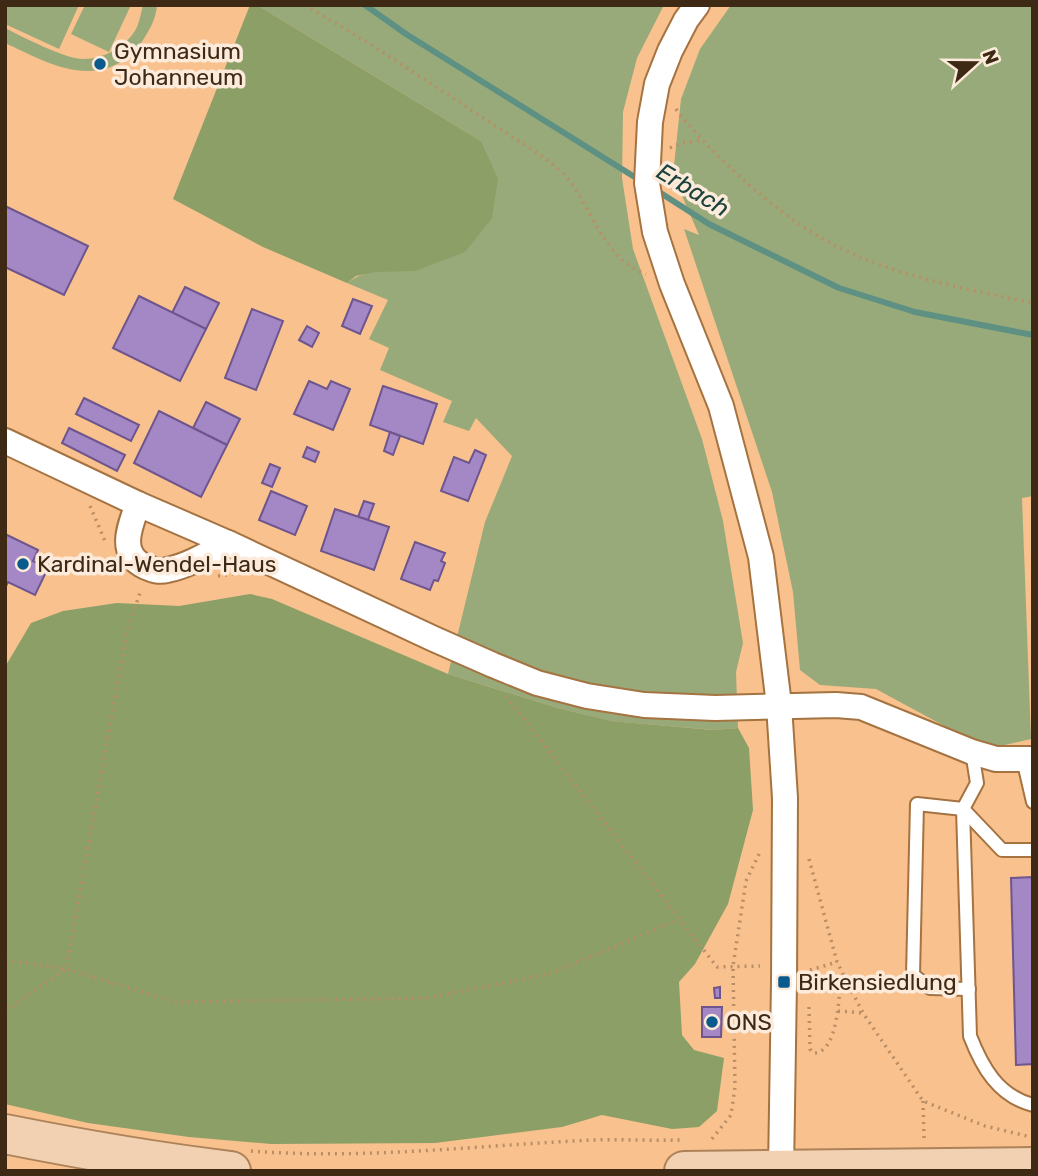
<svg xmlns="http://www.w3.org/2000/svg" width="1038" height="1176" font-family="Rubik,sans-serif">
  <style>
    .green { fill: #98aa79 }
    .forest { fill: #8b9f66 }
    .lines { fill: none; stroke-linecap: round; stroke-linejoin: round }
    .stream { stroke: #5e9183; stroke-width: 6 }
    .building { fill: #a388c5; stroke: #6e558d; stroke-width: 2 }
    .service-casing { stroke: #a57341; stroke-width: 16 }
    .minor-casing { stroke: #a57341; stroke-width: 28 }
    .primary-casing { stroke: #ad8259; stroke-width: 42 }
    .path { stroke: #b98e65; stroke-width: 3.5; stroke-dasharray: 2 5; stroke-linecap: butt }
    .service { stroke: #fff; stroke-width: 12 }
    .minor { stroke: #fff; stroke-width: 24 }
    .primary { stroke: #f2d1b2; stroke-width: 38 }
    .poi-dot { fill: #0a5a8d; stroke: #fcebdb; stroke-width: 2.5 }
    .labels { text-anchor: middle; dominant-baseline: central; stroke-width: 7; stroke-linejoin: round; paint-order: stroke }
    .poi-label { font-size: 23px; fill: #3e2914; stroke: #fcebdb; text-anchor: start }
    .water-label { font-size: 24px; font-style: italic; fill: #1b423d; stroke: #fcebdb }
  </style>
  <rect width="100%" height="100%" fill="#f8c18e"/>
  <g class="green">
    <polygon points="5,5 79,5 59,49 5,24"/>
    <polygon points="85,5 131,5 109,52 71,34"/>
    <path d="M143,5H157C156,19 150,29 143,40C137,49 132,54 124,60C85,86 42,60 5,43V28C23,37 65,59 83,59C104,59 128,46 137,27C140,20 141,12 143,5Z"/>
    <path d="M257,5H664L637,58L623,112L622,178L633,249L702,439L723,521L743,643L736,672L738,728L714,730L610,721L558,708L448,674L485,522L512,456L476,418L469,431L443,422L452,401L380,370L389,348L369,339L388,300L347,283C366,268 392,271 415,271L481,141Z"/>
    <polygon points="731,5 1033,5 1033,496 1022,498 1031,739 987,749 876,689 820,685 800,670 793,592 772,492 684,229 699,235 673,175 681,99 700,49"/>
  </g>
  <g class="forest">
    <polygon points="250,5 257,5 481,141 498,179 492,218 465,252 415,271 376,272 356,276 347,283 263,247 173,199"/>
    <polygon points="250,594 272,599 448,674 558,708 611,721 713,730 738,728 749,748 753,810 728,904 695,964 679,982 682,1035 694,1050 724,1058 717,1111 699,1127 672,1129 602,1115 562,1127 435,1143 271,1144 189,1137 88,1123 5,1104 5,667 31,623 63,611 117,603 179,606"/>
  </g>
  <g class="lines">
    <g class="stream">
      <polyline points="365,5 406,34 641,181"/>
      <polyline points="656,190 709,224 839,288 915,312 1033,335"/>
    </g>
  </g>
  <g class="building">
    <polygon points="5,206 88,246 64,295 5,267"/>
    <polygon points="185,287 219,303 206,329 172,313"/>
    <polygon points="139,296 206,329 180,381 113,348"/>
    <polygon points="353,299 372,306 360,334 342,326"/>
    <polygon points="252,309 283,321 256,390 225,378"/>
    <polygon points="307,326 319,333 312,347 299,340"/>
    <polygon points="309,381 327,389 331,381 350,389 333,430 294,414"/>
    <polygon points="383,386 437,404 423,444 370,425"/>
    <polygon points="84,398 139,425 131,441 76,414"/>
    <polygon points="206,402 240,419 227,445 193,428"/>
    <polygon points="159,411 227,445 201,497 134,463"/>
    <polygon points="69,428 125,455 117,471 62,443"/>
    <polygon points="390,432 400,436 393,455 384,451"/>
    <polygon points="307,447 319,452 315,462 303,457"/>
    <polygon points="475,450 486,455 468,501 441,491 454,457 469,463"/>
    <polygon points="270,464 280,468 272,487 262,483"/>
    <polygon points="271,491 307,506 295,535 259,520"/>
    <polygon points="364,501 374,504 368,520 358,517"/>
    <polygon points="335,509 389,527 374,570 321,551"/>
    <polygon points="5,534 38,550 33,561 48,568 35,595 8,582 5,588"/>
    <polygon points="415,542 445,553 441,561 445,563 438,581 434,580 430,590 401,579"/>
    <polygon points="1033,877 1033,1064 1016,1065 1011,878"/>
    <polygon points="720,987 720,998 715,998 714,988"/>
    <polygon points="702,1007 722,1007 721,1037 702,1037"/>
  </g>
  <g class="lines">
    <defs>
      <g id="service">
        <polyline points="1023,759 1033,802"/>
        <path d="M963,809L970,1036C982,1067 998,1096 1033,1105"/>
        <polyline points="963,809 1002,850 1033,850"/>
        <polyline points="969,989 930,988 913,975 917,804 963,809 977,783 972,752"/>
      </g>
      <g id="minor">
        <polyline points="697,5 686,20 670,51 657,84 650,122 647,183 655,232 672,284 721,406 761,557 779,705 785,798 784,982 781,1171"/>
        <polyline points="5,441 138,504 228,543 434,639 493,665 537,683 587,696 644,705 715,708 836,705 861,707 972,752 996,759 1033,759"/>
        <path d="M138,504C130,526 117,554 146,567C153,570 159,572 167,570C188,566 209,553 228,543"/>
      </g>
      <g id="primary">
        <path d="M5,1134C80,1149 155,1162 231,1171"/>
        <polyline points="684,1171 1033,1167"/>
      </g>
    </defs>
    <use href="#service" class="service-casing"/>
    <use href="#minor" class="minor-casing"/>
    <use href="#primary" class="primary-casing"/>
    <g class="path">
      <path d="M305,5L370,44L545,158C553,165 563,172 569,180C594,213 604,259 646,274"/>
      <path d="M676,109C694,133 716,154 738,175C759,194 781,212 805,228C871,272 957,287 1033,303"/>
      <polyline points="670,148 682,143 702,140"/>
      <polyline points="90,506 105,541"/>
      <polyline points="218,576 238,573"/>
      <polyline points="506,696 717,967 760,966"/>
      <polyline points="809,859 837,962 863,1013 923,1101 985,1126 1027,1136"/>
      <polyline points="5,960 66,969 176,1002 426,998 549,974 680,919"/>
      <polyline points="810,970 837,962"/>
      <path d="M809,1007L810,1049L813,1053C839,1054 839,993 841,974"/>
      <polyline points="5,1011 66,969 127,631 141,590"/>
      <polyline points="838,1011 863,1013"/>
      <polyline points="923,1101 924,1138"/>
      <polyline points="712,1139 731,1115 735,1087 733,966 746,881 761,850"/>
      <path d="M251,1151C366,1160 480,1145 594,1140C623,1139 652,1141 680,1140"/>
    </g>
    <use href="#service" class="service"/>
    <use href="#minor" class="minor"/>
    <use href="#primary" class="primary"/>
  </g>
  <g class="poi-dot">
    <circle cx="100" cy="64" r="7"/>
    <circle cx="23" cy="564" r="7"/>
    <rect x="777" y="975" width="14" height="14" rx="3.5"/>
    <circle cx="712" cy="1022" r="7"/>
  </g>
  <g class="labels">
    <g class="poi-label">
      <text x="114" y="51">Gymnasium<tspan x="114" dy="26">Johanneum</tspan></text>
      <text x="37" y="564">Kardinal-Wendel-Haus</text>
      <text x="798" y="982">Birkensiedlung</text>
      <text x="726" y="1022">ONS</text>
    </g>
    <g class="water-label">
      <text transform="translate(693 190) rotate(31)">Erbach</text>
    </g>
  </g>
  <rect width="1038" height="1176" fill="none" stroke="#3e2914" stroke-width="14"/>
  <g transform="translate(975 63) rotate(69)" stroke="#fcebdb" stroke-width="5" paint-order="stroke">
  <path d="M0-5L12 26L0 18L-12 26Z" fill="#3e2914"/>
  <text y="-10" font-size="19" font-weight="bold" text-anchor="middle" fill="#3e2914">N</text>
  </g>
</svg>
